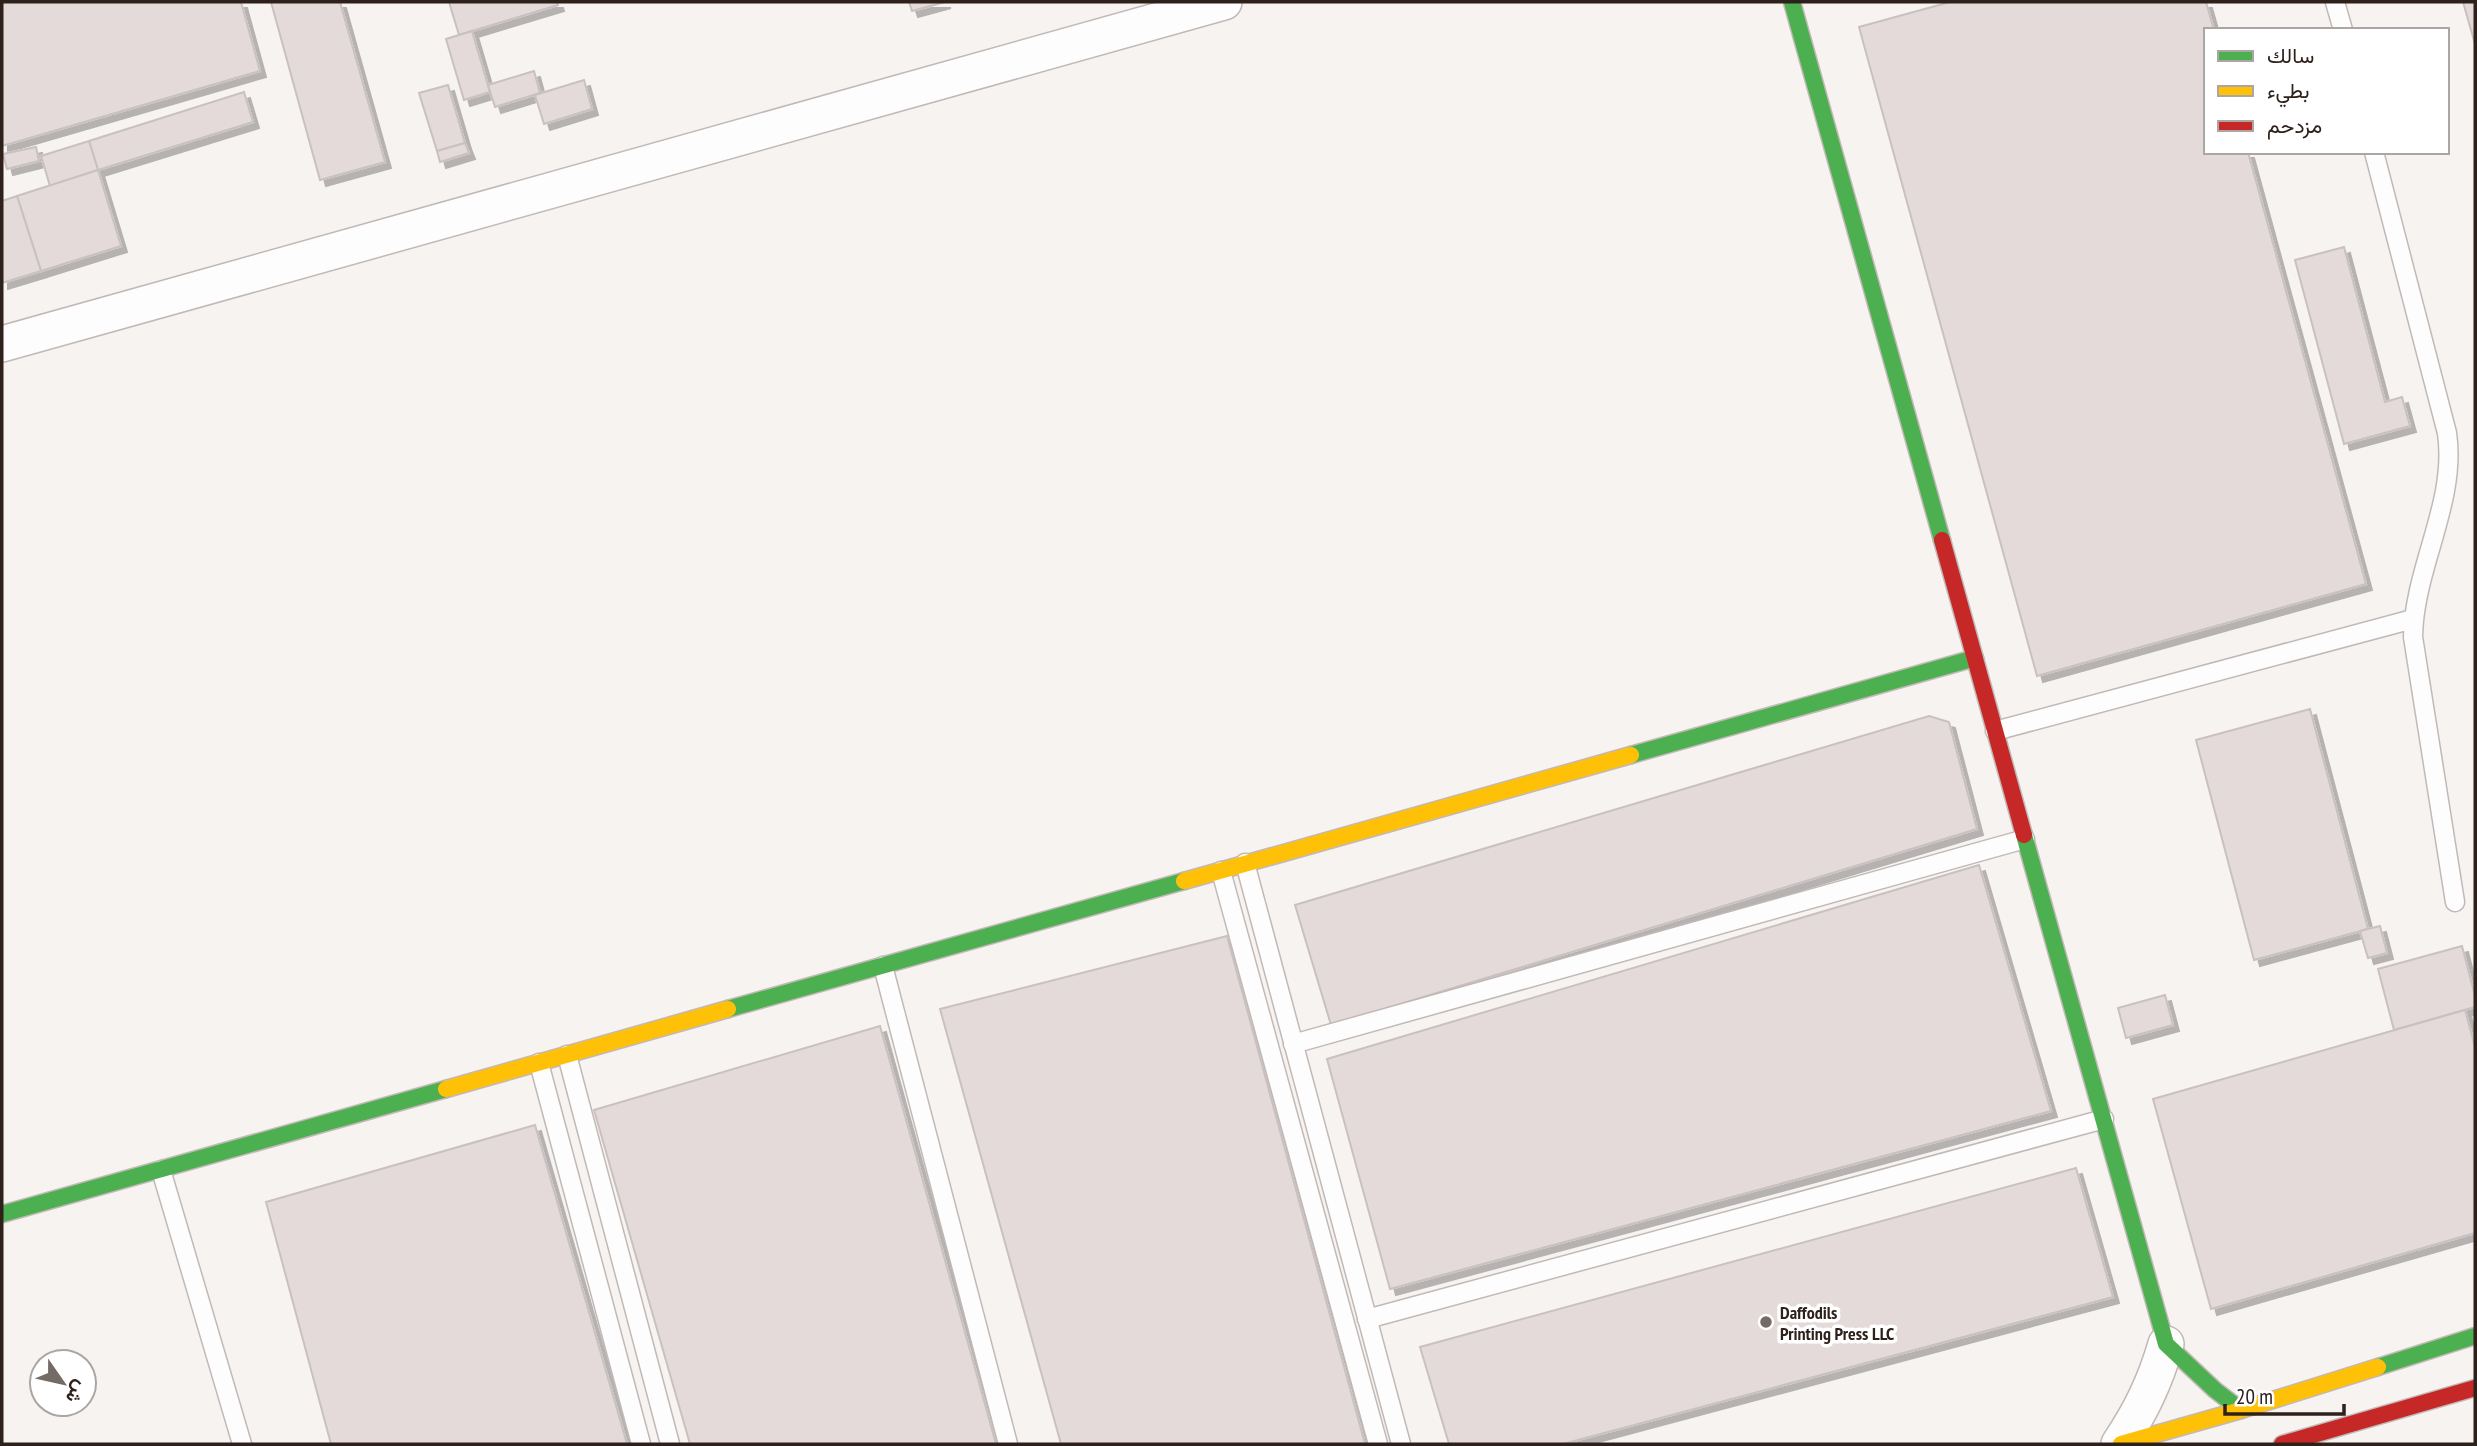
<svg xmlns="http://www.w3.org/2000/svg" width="2477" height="1446" font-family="'PT Sans Narrow',Vazirmatn,sans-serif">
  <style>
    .building { fill: #e4dad9; stroke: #c9c0c0; stroke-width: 2; filter: url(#shadow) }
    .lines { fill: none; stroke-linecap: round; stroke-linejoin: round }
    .lane-casing { stroke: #c2b9b6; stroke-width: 21 }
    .street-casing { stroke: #c2b9b6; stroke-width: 38 }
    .fast-casing { stroke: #c2b9b6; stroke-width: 19 }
    .slow-casing { stroke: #c2b9b6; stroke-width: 19 }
    .jam-casing { stroke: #c2b9b6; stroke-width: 19 }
    .lane { stroke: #fefdfd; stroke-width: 18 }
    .street { stroke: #fefdfd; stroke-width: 35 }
    .fast { stroke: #4caf50; stroke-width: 16 }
    .slow { stroke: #ffc107; stroke-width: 16 }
    .jam { stroke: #c62828; stroke-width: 16 }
    .poi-dot { fill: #746a66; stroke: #fff; stroke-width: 2.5 }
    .labels { text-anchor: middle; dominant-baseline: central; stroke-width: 7; stroke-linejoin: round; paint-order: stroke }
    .poi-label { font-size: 18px; font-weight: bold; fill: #2e201b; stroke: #fff; text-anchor: start }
  </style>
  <defs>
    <filter id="shadow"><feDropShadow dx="6" dy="6" stdDeviation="0" flood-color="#0004"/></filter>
  </defs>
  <rect width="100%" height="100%" fill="#f7f3f1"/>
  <g class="building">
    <polygon points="2,2 241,2 260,71 2,146"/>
    <polygon points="271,2 340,2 385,162 320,180"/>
    <polygon points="449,2 557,2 558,5 459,35"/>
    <polygon points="909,2 945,2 912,11"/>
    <polygon points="1950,2 2206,2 2214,30 2206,30 2206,152 2248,152 2366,584 2037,676 1859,27"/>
    <polygon points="2463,2 2475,2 2475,44"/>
    <polygon points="472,31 490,92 464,100 446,39"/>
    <polygon points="534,71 540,93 495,107 488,85"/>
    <polygon points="584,80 592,109 544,124 535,95"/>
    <polygon points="448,85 465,143 437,151 419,93"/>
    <polygon points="244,92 253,122 98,170 89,141"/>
    <polygon points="89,141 98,170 50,186 41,156"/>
    <polygon points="465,143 469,153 440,162 437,151"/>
    <polygon points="36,147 39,161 7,169 3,154"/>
    <polygon points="98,170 121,246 41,271 17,196"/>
    <polygon points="17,196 41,271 2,283 2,201"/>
    <polygon points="2344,247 2385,402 2402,397 2410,426 2344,444 2295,260"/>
    <polygon points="2310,709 2368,929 2254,960 2196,740"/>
    <polygon points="1929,716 1949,722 1977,829 1331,1025 1295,905"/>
    <polygon points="1979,865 2051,1111 1390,1289 1327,1059"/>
    <polygon points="2380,926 2387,953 2368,958 2360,931"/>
    <polygon points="1227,936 1365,1444 1061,1444 940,1009"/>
    <polygon points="2462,946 2475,996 2475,1007 2394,1030 2378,969"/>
    <polygon points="2165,995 2173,1025 2126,1038 2118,1008"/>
    <polygon points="2465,1010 2475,1047 2475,1233 2211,1309 2153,1099"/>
    <polygon points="880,1026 996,1444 690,1444 594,1110"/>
    <polygon points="535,1125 627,1444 331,1444 266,1202"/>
    <polygon points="2076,1168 2113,1297 1563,1444 1449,1444 1420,1347"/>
  </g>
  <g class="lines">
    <defs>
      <g id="lane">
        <polyline points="2335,2 2343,30"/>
        <path d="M2374,152L2447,433C2457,503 2414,567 2413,637L2455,902"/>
        <polyline points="1995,731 2413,619"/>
        <polyline points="1245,863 1401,1444"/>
        <polyline points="1221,871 1378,1444"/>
        <polyline points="883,966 1008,1444"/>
        <polyline points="1293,1044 2025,839"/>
        <polyline points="567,1055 670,1444"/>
        <polyline points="539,1063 641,1444"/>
        <polyline points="161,1170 242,1444"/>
        <polyline points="1367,1319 2104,1119"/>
      </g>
      <g id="street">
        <polyline points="2,344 1224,2"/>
        <path d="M2119,1444C2141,1411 2155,1382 2166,1344"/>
      </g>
      <g id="fast">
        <polyline points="1792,2 1942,540"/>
        <polyline points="1631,755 1975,658"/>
        <polyline points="2024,835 2166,1344 2215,1390 2241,1410"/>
        <polyline points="728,1009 1184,881"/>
        <polyline points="2,1214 446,1089"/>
        <polyline points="2378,1367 2475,1336"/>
      </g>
      <g id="slow">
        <polyline points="1184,881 1631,755"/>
        <polyline points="446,1089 728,1009"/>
        <polyline points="2121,1444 2241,1410 2378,1367"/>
      </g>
      <g id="jam">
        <polyline points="1942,540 2024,835"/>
        <polyline points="2282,1444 2475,1388"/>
      </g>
    </defs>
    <use href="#lane" class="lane-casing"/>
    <use href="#street" class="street-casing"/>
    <use href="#fast" class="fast-casing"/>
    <use href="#slow" class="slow-casing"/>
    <use href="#jam" class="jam-casing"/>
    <use href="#lane" class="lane"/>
    <use href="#street" class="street"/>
    <use href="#fast" class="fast"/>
    <use href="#slow" class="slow"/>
    <use href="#jam" class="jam"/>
  </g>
  <circle class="poi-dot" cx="1766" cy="1322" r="7"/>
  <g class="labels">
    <g class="poi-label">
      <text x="1780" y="1312">Daffodils<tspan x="1780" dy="21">Printing Press LLC</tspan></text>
    </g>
  </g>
  <rect width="2477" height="1446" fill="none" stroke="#2e201b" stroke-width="7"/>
  <rect x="2204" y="28" width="245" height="126" fill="#ffffff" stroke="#aba6a4" stroke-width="2"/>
  <rect x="2218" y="51" width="35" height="10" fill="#4caf50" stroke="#aba6a4" stroke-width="2"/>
  <text x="2267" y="63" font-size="21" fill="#2e201b">سالك</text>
  <rect x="2218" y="86" width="35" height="10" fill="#ffc107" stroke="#aba6a4" stroke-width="2"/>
  <text x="2267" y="98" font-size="21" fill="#2e201b">بطيء</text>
  <rect x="2218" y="121" width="35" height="10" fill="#c62828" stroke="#aba6a4" stroke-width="2"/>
  <text x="2267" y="133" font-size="21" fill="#2e201b">مزدحم</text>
  <g transform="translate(63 1383) rotate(124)"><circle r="33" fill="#ffffff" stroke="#aba6a4" stroke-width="2"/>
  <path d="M0-5L12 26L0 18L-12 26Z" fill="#746a66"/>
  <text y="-10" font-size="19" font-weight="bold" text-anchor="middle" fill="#2e201b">ش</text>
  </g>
  <path d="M2225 1404v10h119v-10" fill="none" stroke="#2e201b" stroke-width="3.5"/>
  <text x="2236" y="1404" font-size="21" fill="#2e201b" stroke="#ffffff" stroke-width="5" paint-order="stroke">20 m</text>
</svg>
